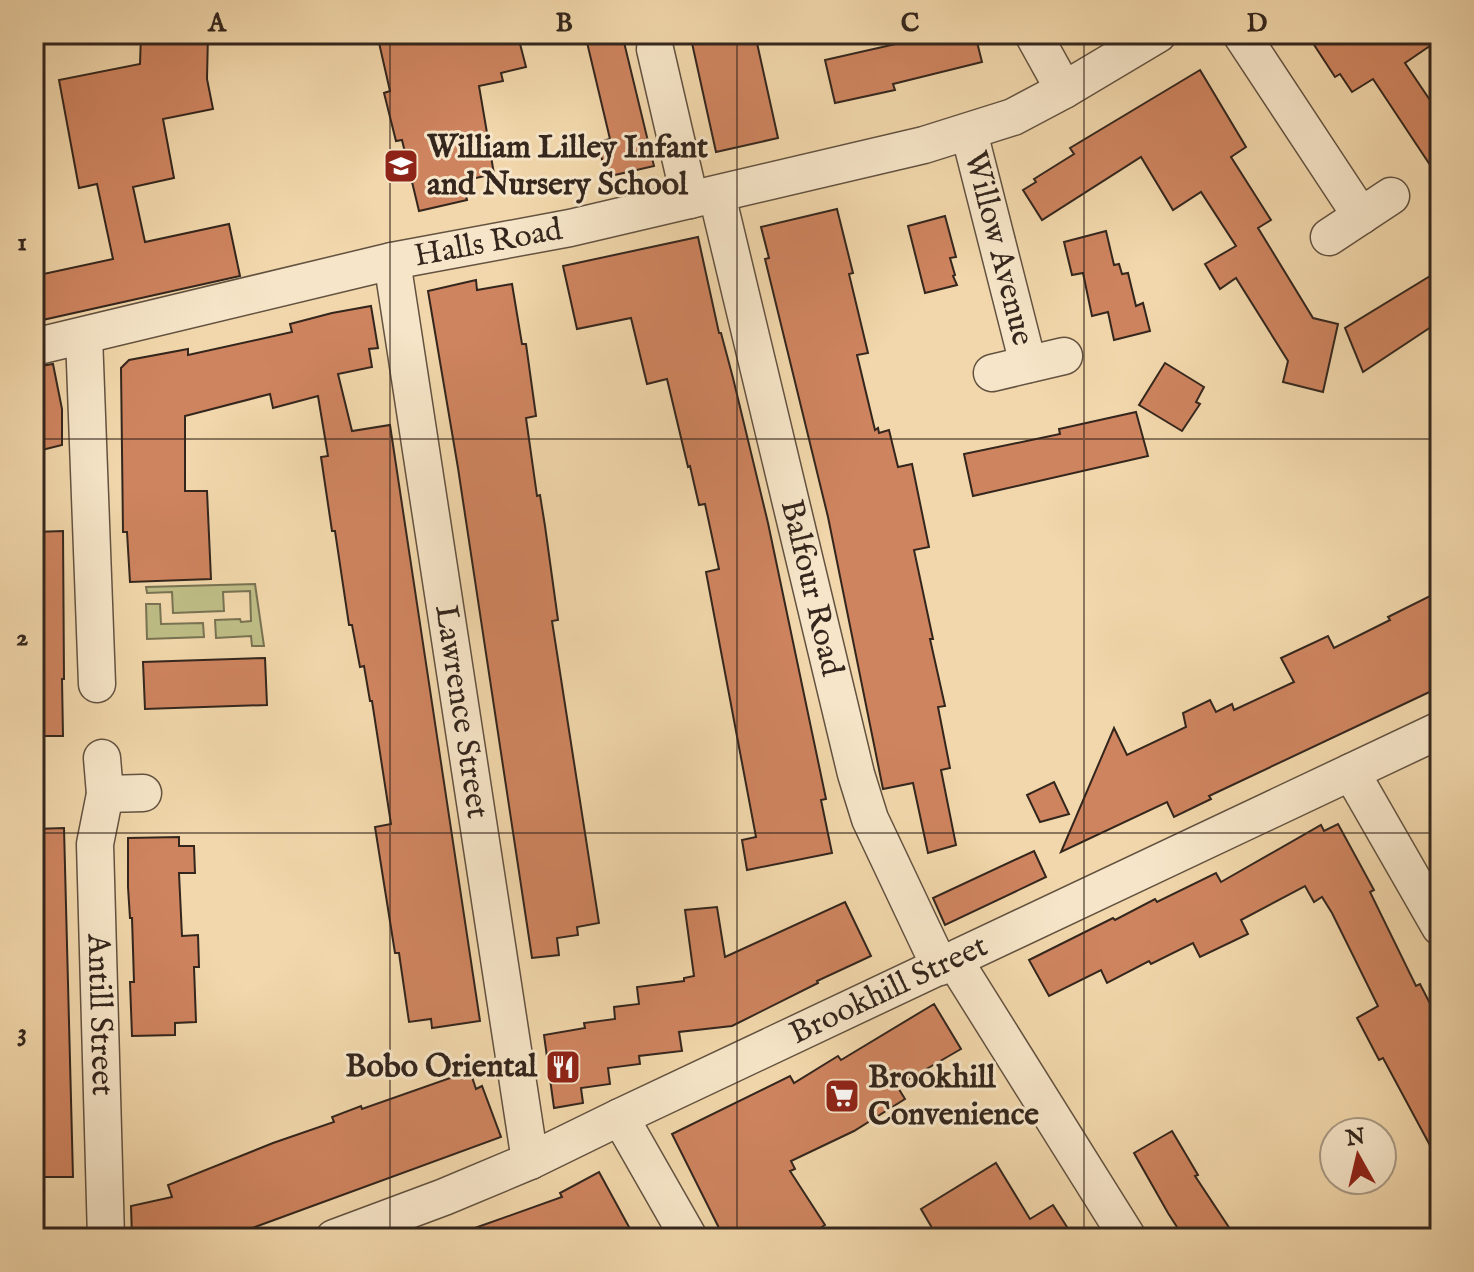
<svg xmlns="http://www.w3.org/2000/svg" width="1474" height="1272" font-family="'IM FELL English',serif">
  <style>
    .green { fill: #bebd86; stroke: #797252; stroke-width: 2 }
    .building { fill: #ce845f; stroke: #34261d; stroke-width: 2 }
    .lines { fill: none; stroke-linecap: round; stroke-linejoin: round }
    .minor-casing { stroke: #635240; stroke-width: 39 }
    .minor { stroke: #f6e5c8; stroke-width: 36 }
    .grid { fill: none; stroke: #34261d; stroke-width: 2; stroke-opacity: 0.55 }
    .labels { text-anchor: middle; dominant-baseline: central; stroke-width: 6; stroke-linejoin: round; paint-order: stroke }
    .poi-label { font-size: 32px; font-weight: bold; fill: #34261d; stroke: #f6e5c8; text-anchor: start }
    .street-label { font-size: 32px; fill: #34261d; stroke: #f6e5c8 }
    .neatline { fill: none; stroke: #34261d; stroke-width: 3 }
    .grid-label { font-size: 26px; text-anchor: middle; font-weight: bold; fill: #34261d }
  </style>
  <rect width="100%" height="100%" fill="#f1d7ab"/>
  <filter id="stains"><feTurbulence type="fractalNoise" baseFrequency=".0025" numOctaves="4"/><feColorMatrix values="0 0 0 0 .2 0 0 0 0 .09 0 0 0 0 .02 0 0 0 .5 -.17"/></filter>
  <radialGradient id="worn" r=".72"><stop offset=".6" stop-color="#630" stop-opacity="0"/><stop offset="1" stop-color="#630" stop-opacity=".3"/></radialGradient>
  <g class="green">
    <polygon points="255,584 264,646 252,646 251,636 216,638 215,620 240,619 241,622 251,621 250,591 223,592 224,611 173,613 172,592 147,593 146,587"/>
    <polygon points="146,604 160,604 161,624 203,623 204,637 147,639"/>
  </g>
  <g class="building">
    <polygon points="141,34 208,34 207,79 213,109 163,119 174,178 133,187 145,242 229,224 240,276 38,321 34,304 34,276 113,259 97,184 79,188 59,80 140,64"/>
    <polygon points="377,34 503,34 505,43 519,40 526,67 501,73 503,81 479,86 494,174 462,181 467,200 419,211 402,140 396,141 384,93 390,91"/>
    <polygon points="585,34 622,34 654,166 606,177 598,142 610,139"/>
    <polygon points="690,34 755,34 778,138 716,152"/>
    <polygon points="907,34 975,34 982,62 893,84 895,90 835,103 825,60 909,41"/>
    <polygon points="1307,34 1440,34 1440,39 1405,63 1440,115 1440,180 1373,79 1352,92 1340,74 1335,77"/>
    <polygon points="1200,70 1246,147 1231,157 1271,220 1258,228 1313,318 1338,324 1323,392 1283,382 1288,361 1236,278 1220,289 1205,264 1236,246 1201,192 1173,210 1141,157 1042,220 1023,190 1036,182 1034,179 1074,154 1070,148"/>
    <polygon points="837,209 853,273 849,274 868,353 857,355 875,430 878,428 879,433 889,430 898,467 912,464 929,547 914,550 933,639 930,639 945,706 938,707 950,768 941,770 956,845 928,853 913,783 883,789 828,517 765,259 769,258 761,227"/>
    <polygon points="945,216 956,257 950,258 955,275 953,276 957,285 925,293 908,226"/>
    <polygon points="1106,231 1114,265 1119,264 1122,274 1128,273 1136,306 1143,303 1150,331 1114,340 1108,312 1092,316 1083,273 1072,275 1064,242"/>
    <polygon points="698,237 719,333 721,333 733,378 768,523 826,799 821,800 832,853 747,870 742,840 756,837 706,572 719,569 705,504 699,505 690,466 688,467 667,379 647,384 631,318 577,329 563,266"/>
    <polygon points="1440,270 1440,321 1363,372 1345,328"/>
    <polygon points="476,280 477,290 512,284 522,344 526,344 536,416 526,418 537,496 540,495 545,526 558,620 552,621 599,923 577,927 578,935 557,938 559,955 532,958 458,468 428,291"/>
    <polygon points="371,306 378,348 369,349 372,367 338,374 352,431 390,425 480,1021 432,1028 431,1019 409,1022 399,953 395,953 375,827 391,824 372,701 370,701 364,666 360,667 352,625 349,625 335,531 332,531 321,457 328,456 318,396 273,408 270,394 185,416 185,491 207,491 211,579 130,582 127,532 123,532 121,368 129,360 188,349 188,355 292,332 290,324 332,313"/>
    <polygon points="1165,363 1204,387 1196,402 1200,404 1182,431 1139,405"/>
    <polygon points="53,364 62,409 62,445 34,452 34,367"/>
    <polygon points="1136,412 1148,456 973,496 964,454 1060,434 1059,429"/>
    <polygon points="63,531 64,679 62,679 63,736 34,736 34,532"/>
    <polygon points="1440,591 1440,687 1209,796 1211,799 1174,817 1167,802 1061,852 1114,728 1127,755 1186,727 1183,713 1210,700 1216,712 1232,704 1234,710 1294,682 1281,658 1328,636 1334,648 1390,620 1388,617"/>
    <polygon points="265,658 267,705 145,709 143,662"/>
    <polygon points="1054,782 1069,814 1040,822 1027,795"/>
    <polygon points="1338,824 1374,890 1370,892 1416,986 1420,984 1440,1023 1440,1164 1383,1058 1379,1060 1357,1018 1378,1006 1332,913 1322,897 1314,902 1305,886 1241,920 1248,934 1200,957 1193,943 1151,964 1149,961 1107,983 1101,970 1049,996 1029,960 1113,918 1115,920 1155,899 1157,902 1216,873 1221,882 1321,825 1324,831"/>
    <polygon points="64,828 73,1177 34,1177 34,829"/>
    <polygon points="179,837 179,846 194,846 195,873 179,873 182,936 198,935 199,967 194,967 196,1022 175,1023 175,1035 132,1036 130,982 134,982 132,918 130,918 128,887 128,838"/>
    <polygon points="1034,851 1046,877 945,925 933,898"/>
    <polygon points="845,902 871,956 817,981 818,983 732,1026 679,1032 682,1051 639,1056 640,1064 608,1068 610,1084 581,1088 583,1103 554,1108 544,1035 585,1028 584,1023 615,1019 614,1007 639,1004 637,987 684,981 684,978 694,976 685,910 717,907 725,957"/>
    <polygon points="934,1004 961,1049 897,1086 905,1099 854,1131 791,1161 795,1169 790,1171 825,1225 805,1238 724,1238 672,1134 790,1076 794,1083 838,1056 841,1060"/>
    <polygon points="470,1071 476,1089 482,1086 501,1137 225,1238 132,1238 131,1206 172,1197 168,1185 273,1143 334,1122 332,1117 361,1106 362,1109"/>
    <polygon points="1172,1131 1198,1175 1195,1176 1236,1238 1184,1238 1168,1213 1134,1153"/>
    <polygon points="996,1163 1030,1219 1053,1205 1074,1238 938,1238 921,1209"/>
    <polygon points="599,1172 635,1238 459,1238 458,1234 562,1197 560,1193"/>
  </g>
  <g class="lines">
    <defs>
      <g id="minor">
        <polyline points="1033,34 1064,90"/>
        <polyline points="1241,34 1361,216"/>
        <polyline points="655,49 690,200"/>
        <path id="s1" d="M969,132L1028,364"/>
        <path id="s2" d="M717,195L856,774L870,819L940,967"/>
        <polyline points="1329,237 1391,196"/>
        <path id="s3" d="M392,261L530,1161"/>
        <polyline points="84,336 97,684"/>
        <path id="s4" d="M34,347L392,261L570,228L924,145L1013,117L1064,90L1158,34"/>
        <polyline points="992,373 1064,356"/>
        <path id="s5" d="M102,758L105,794L95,844L106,1238"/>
        <polyline points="1351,772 1440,927"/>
        <polyline points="105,794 143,793"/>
        <polyline points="954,960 1128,1238"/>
        <polyline points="620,1117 689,1238"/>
        <path id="s6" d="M334,1238L444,1197L530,1161L620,1117L1440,730"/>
      </g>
    </defs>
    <use href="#minor" class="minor-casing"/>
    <use href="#minor" class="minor"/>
  </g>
  <path class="grid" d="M390,34V1238M737,34V1238M1084,34V1238M34,439H1440M34,833H1440"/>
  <defs>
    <symbol id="school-square" viewBox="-11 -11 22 22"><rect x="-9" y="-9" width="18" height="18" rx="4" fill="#8f2418" stroke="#f6e5c8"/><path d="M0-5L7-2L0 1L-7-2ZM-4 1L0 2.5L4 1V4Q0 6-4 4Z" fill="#fff"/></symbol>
    <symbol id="restaurant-square" viewBox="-11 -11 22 22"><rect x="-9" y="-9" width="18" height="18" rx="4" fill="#8f2418" stroke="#f6e5c8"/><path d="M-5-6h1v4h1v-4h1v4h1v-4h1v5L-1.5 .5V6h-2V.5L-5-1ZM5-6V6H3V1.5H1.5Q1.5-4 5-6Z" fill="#fff"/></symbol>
    <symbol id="supermarket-square" viewBox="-11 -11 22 22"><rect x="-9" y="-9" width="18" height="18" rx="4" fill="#8f2418" stroke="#f6e5c8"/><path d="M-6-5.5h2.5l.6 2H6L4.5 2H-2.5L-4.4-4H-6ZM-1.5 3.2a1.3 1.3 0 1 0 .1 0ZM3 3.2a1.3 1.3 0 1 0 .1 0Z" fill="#fff"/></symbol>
  </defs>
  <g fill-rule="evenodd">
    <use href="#school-square" x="381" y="146" width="40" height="40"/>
    <use href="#restaurant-square" x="543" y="1047" width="40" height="40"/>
    <use href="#supermarket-square" x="822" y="1076" width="40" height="40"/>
  </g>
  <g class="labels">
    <g class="poi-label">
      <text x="427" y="148">William Lilley Infant<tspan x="427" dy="37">and Nursery School</tspan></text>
      <text x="537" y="1067" text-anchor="end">Bobo Oriental</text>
      <text x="868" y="1078">Brookhill<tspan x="868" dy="37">Convenience</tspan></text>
    </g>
    <g class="street-label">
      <text stroke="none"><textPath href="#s4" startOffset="466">Halls Road</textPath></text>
      <text stroke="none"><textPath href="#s1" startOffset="120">Willow Avenue</textPath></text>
      <text stroke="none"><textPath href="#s2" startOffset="404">Balfour Road</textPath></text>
      <text stroke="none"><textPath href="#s3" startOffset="456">Lawrence Street</textPath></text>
      <text stroke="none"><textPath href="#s6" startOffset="608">Brookhill Street</textPath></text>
      <text stroke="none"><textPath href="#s5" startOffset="258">Antill Street</textPath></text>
    </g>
  </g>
  <rect width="1474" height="1272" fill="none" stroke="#f1d7ab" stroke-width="88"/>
  <g transform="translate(1358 1156) rotate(352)"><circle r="38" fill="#f6e5c8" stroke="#a89984" stroke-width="2"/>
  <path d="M0-6L14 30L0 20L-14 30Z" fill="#8f2418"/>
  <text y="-12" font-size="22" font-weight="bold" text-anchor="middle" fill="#34261d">N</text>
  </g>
  <rect x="44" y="44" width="1386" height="1184" class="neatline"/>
  <g class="grid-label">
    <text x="217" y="31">A</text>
    <text x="564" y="31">B</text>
    <text x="910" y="31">C</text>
    <text x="1257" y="31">D</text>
    <text x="22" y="250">1</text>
    <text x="22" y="645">2</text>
    <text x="22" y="1040">3</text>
  </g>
  <rect width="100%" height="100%" filter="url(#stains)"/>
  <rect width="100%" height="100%" fill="url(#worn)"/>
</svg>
